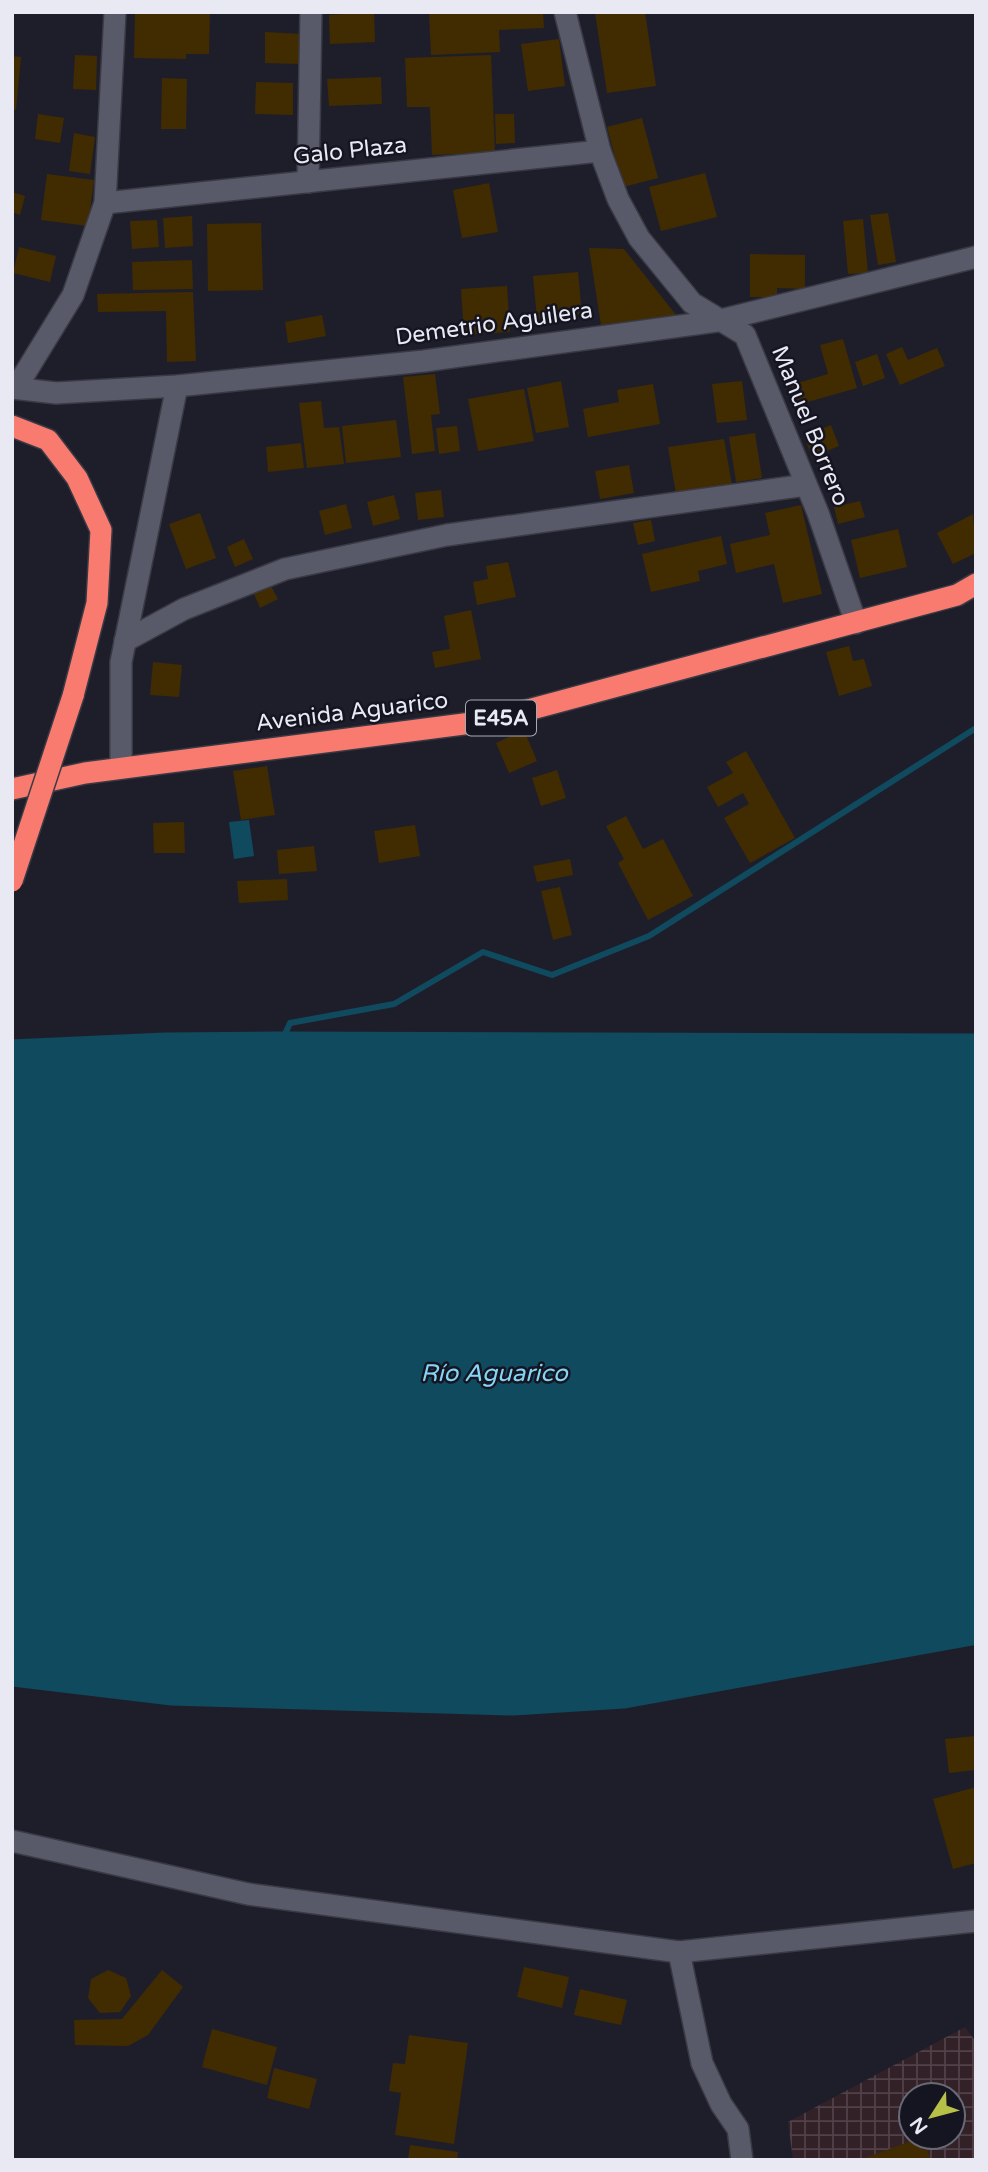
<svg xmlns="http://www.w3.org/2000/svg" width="988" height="2172" font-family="'Varela Round',sans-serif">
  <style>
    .industrial { fill: url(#industrial-grid); fill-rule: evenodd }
    .water { fill: #104a5f }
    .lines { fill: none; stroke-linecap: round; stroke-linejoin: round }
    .stream { stroke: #104a5f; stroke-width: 6 }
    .river { stroke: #104a5f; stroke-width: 37 }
    .building { fill: #412b00 }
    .minor-casing { stroke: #393a44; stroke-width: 24 }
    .highway-casing { stroke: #393a44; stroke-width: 24 }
    .minor { stroke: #585a69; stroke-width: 21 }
    .highway { stroke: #f97a6e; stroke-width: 21 }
    .highway-bridge-casing { stroke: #393a44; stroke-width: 24; stroke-linecap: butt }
    .highway-bridge { stroke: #f97a6e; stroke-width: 21 }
    .labels { text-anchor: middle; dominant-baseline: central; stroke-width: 5; stroke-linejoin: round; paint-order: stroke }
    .shield { fill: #151522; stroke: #a9a9b4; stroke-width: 2 }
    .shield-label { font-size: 21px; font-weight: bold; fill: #e8e9f2 }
    .street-label { font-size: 23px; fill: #e8e9f2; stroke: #151522 }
    .water-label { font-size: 24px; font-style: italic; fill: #86d5f6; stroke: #151522 }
  </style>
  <defs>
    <pattern id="industrial-grid" width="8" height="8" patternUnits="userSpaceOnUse" patternTransform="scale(1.75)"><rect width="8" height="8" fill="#332128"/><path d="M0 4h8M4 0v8" fill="none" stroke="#514148"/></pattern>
  </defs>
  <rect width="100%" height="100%" fill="#1e1e2b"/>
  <path class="industrial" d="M965,2027L976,2042V2160H793L788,2122ZM911,2095H953V2137H911Z"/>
  <g class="water">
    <polygon points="249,820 254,856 234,859 229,822"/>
    <polygon points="542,1049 976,1052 976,1626 623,1690 513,1697 171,1687 12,1668 12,1058 166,1051"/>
  </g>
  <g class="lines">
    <polyline class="stream" points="275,1056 290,1023 394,1004 483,952 552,975 649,936 976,728"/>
    <g class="river">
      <polyline points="12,1058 166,1051 278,1050 976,1052"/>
      <polyline points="12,1668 171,1687 513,1697 623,1690 976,1626"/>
    </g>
  </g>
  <g class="building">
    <polygon points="135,12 210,12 209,54 186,54 186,59 134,58"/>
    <polygon points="374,12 375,42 330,44 329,15"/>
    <polygon points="429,12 543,12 544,28 499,30 500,52 431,55"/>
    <polygon points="595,12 645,12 656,86 607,93"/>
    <polygon points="265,32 303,34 302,64 265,63"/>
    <polygon points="559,39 565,86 528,91 521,44"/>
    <polygon points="75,55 97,56 96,90 73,89"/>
    <polygon points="491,55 495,153 432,155 430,107 407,107 405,58"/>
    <polygon points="12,56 21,57 16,110 12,109"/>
    <polygon points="381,77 382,104 329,106 327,79"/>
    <polygon points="162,78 187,79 186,129 161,129"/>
    <polygon points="256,82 293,83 293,115 255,114"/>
    <polygon points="38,114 64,118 60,143 35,139"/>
    <polygon points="495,114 514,114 515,143 496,144"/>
    <polygon points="642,118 658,178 623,187 607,127"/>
    <polygon points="74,133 95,137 90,174 69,171"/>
    <polygon points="705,173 717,217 661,231 649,187"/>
    <polygon points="47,174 94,180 88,226 41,220"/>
    <polygon points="489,183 498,232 462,238 453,190"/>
    <polygon points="12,192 25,196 20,215 12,212"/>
    <polygon points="888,213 896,262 878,265 870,215"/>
    <polygon points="192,216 193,246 165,248 163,218"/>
    <polygon points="863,219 868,273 848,274 843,221"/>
    <polygon points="157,220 159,247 132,249 130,221"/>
    <polygon points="261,223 263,290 208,291 207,224"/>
    <polygon points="19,247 56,256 50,282 13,273"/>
    <polygon points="589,248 624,249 676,315 601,325"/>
    <polygon points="750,254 805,255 805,289 777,288 777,297 750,297"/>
    <polygon points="192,260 193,289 133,290 132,262"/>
    <polygon points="578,272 582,314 537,319 533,276"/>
    <polygon points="507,286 510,332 464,335 461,289"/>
    <polygon points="193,292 196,361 167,362 166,311 98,312 97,294"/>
    <polygon points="322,315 326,336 288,343 285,322"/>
    <polygon points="843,339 857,388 797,405 791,385 828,374 820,345"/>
    <polygon points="902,347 908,360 937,348 945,366 900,385 886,354"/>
    <polygon points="877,354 885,378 863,386 855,362"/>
    <polygon points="435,374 440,414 431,415 435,451 412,454 403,377"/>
    <polygon points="561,381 569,427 536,433 527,388"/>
    <polygon points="742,381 747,420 717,423 712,384"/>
    <polygon points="653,384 660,424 588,437 583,409 619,402 617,390"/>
    <polygon points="524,389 534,441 478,451 468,399"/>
    <polygon points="321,401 324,428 339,427 344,464 307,468 299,403"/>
    <polygon points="396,420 401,457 346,463 342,426"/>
    <polygon points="831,425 839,446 812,457 804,436"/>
    <polygon points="457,426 460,451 439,454 436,428"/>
    <polygon points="755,433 762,478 736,482 729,437"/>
    <polygon points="724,439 732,485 676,494 668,447"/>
    <polygon points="301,443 304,468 268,472 266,447"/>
    <polygon points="629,465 634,493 600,499 595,471"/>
    <polygon points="441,490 444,517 418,520 415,493"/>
    <polygon points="394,495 400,519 373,526 367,502"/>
    <polygon points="860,501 865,517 838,524 834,507"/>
    <polygon points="346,504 352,528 325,535 319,511"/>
    <polygon points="801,505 822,594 783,603 774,564 736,573 730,544 770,535 765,513"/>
    <polygon points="200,513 216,558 186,569 169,524"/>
    <polygon points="973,514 976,553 953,564 937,533"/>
    <polygon points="651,520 655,541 638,545 633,523"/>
    <polygon points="898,529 907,567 860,578 851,540"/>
    <polygon points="721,536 727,564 698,571 700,581 651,592 642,554"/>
    <polygon points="244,539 253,559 235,567 227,547"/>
    <polygon points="508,562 516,597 477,605 473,582 488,579 486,566"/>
    <polygon points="271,586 278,599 260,608 254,594"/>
    <polygon points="471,610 481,659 435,668 432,652 450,649 444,616"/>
    <polygon points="849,646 853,661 864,659 872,686 839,696 826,652"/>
    <polygon points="153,662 182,665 179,697 150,695"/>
    <polygon points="524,730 537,761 509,773 496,743"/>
    <polygon points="746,751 795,838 750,863 724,818 749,804 743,793 718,807 707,787 733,773 726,762"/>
    <polygon points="267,766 275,815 241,820 233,771"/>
    <polygon points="557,770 566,798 541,806 532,778"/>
    <polygon points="626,816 643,849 663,839 693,896 648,920 618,863 624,859 606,826"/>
    <polygon points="184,822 185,853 154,853 153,823"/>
    <polygon points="415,825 420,856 379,863 374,831"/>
    <polygon points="314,846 317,871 279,874 277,850"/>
    <polygon points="570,859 573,875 537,882 533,866"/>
    <polygon points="287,879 288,900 239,903 237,881"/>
    <polygon points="560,887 572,935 553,940 541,891"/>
    <polygon points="975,1736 976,1770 949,1773 945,1739"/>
    <polygon points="976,1787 976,1863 953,1869 933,1799"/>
    <polygon points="524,1967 569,1977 562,2008 517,1997"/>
    <polygon points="108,1970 126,1978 131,1996 120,2012 100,2013 88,1998 91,1979"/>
    <polygon points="162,1970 183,1987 148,2035 128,2046 75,2045 74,2020 122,2019"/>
    <polygon points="580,1989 627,2000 621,2025 574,2015"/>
    <polygon points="212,2029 277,2047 267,2085 202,2067"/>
    <polygon points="409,2035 468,2043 454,2144 395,2135 401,2093 389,2091 393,2063 405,2064"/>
    <polygon points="274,2068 317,2079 309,2109 267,2098"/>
    <polygon points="922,2137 931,2160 862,2160 862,2159"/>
    <polygon points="410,2145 458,2152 457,2160 408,2160"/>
  </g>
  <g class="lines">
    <defs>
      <g id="minor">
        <polyline points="565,12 600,151 618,199 639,238 692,303 745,335 818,513 856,623"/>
        <polyline points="308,182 311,12"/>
        <polyline points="105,203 600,151"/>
        <polyline points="12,388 56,393 177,386 424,361 717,321 976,257"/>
        <polyline points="16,388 73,295 105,203 115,12"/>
        <polyline points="125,641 184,609 285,569 447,535 806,485"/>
        <polyline points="121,768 121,662 177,386"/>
        <polyline points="12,1841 248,1894 679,1952 976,1921"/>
        <polyline points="679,1952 702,2063 721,2104 738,2129 742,2160"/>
      </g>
      <g id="highway">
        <polyline points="12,426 48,440 77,478 101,530 97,603 73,696"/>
        <polyline points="12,789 85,773 487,721 957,595 976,584"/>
      </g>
    </defs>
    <use href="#minor" class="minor-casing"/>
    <use href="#highway" class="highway-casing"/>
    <use href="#minor" class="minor"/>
    <use href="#highway" class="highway"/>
    <defs>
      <polyline id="highway-bridge" points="12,881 73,696"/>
    </defs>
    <use href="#highway-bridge" class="highway-bridge-casing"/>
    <use href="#highway-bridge" class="highway-bridge"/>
  </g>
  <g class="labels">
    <rect class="shield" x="466" y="700.5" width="70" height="35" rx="5"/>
    <g class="shield-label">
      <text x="501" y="718">E45A</text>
    </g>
    <g class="street-label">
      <text transform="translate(350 151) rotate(-6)">Galo Plaza</text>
      <text transform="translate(494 324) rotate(-8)">Demetrio Aguilera</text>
      <text transform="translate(810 426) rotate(68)">Manuel Borrero</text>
      <text transform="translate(352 712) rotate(-7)">Avenida Aguarico</text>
    </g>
    <g class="water-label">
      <text x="494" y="1373">Río Aguarico</text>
    </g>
  </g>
  <rect width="988" height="2172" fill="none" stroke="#e8e9f2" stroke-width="28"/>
  <g transform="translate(932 2116) rotate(234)"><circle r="33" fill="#151522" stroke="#696a75" stroke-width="2"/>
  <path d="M0-5L12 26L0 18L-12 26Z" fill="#b7c147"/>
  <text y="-10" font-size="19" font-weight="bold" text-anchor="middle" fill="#e8e9f2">N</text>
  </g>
</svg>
